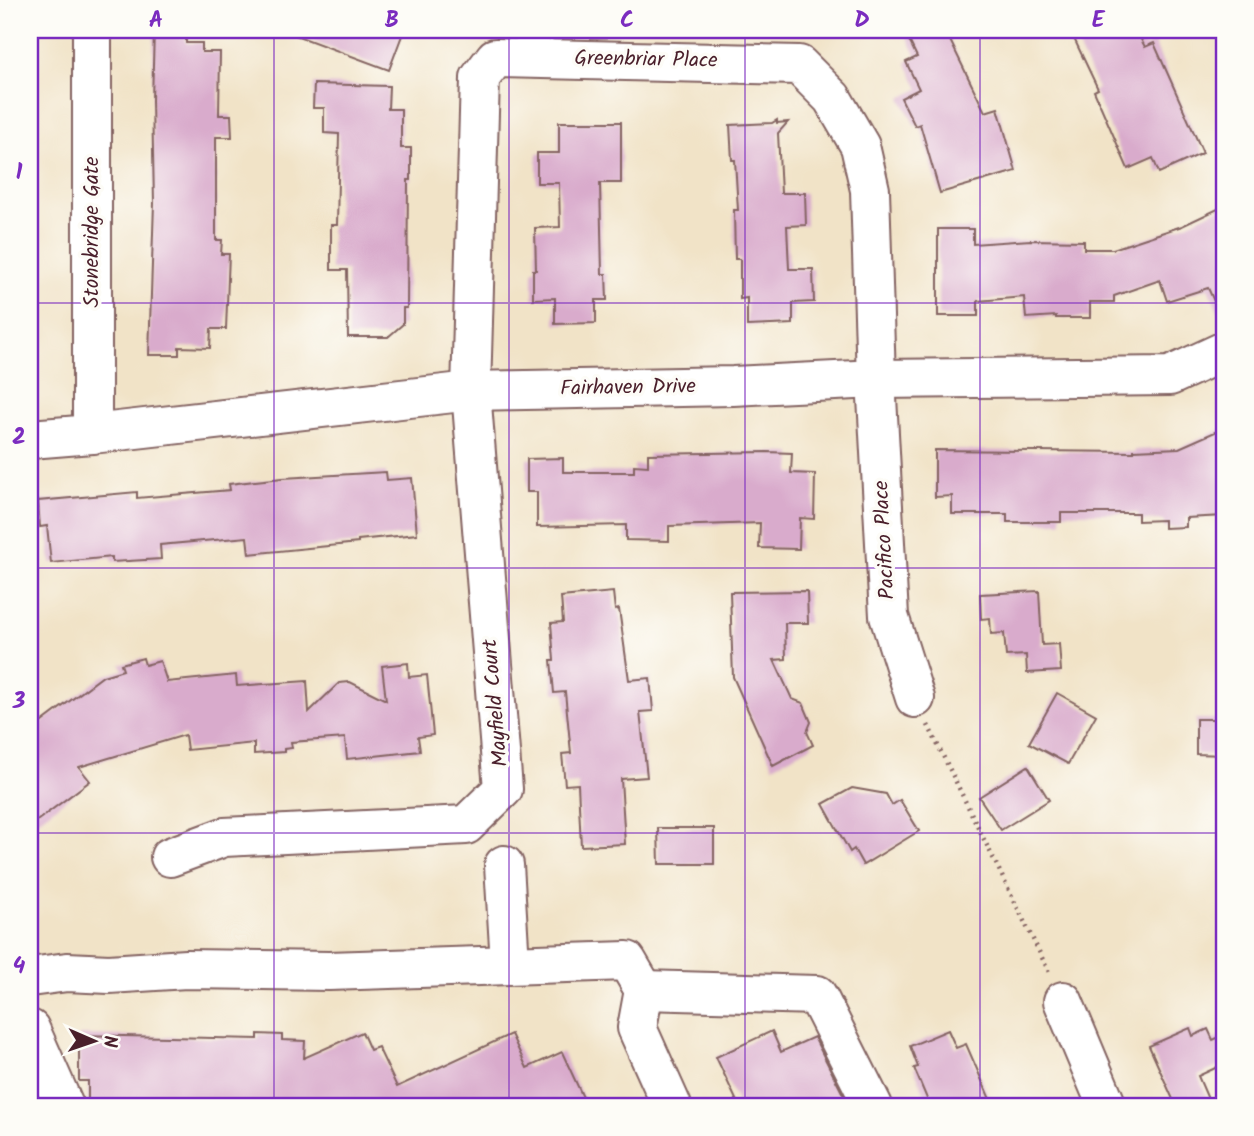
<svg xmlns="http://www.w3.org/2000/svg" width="1254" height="1136" font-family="Kalam,sans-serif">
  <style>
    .building { fill: #d9abcc }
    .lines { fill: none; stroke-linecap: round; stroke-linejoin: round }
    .minor-casing { stroke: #846462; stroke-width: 42 }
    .path { stroke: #846462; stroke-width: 4.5; stroke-dasharray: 2 5; stroke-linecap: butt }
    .minor { stroke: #fff; stroke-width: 38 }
    .grid { fill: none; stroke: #7b2cbf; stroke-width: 2; stroke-opacity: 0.55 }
    .labels { text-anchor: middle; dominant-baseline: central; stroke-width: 7; stroke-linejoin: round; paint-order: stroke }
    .street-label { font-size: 21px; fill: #4a1f2b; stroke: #fdfcf7 }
    .neatline { fill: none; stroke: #7b2cbf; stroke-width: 2.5 }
    .grid-label { font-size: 23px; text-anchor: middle; font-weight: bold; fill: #7b2cbf }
  </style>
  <rect width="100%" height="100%" fill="#fdfcf7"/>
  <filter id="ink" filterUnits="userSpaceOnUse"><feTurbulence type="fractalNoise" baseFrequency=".0143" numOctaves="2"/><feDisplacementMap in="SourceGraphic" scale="14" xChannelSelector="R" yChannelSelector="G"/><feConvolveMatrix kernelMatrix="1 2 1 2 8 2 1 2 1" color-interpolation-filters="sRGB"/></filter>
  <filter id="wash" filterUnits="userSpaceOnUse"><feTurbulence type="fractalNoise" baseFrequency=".00686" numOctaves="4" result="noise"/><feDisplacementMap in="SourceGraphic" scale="28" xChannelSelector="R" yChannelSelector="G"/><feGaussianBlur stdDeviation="1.57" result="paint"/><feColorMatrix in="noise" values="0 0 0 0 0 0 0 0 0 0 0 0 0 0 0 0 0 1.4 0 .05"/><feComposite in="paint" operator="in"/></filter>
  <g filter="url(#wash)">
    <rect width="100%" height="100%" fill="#f1e3c7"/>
    <g id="blocks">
      <g class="building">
        <polygon points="154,30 186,30 186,43 202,43 202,52 220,52 219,115 231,115 232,137 216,137 216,240 222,240 221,254 229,254 226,329 211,329 210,348 179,347 179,355 149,355 154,203 152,100"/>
        <polygon points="288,30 404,30 389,70 287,32"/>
        <polygon points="904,30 945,30 985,112 998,108 1016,171 940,193 920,124 915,126 901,98 919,89 906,62 917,57"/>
        <polygon points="1070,30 1136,30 1145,47 1154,43 1203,153 1159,173 1153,158 1128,169 1094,91 1098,89"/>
        <polygon points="314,84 389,86 388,109 401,109 401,148 411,148 411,180 408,180 407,308 403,308 403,324 388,337 348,337 347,270 331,270 331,225 337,225 339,134 324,133 324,108 313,108"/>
        <polygon points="777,120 777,123 788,122 778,133 781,193 805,193 806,225 787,226 789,269 813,269 814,302 793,303 793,324 747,326 747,298 740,299 740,259 735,259 734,210 738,210 735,160 732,160 730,125 772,123"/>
        <polygon points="559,122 621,122 621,183 600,183 602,274 606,274 607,300 596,300 596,323 555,324 555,298 533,299 533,270 536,270 535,228 560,227 559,183 537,183 537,153 559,153"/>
        <polygon points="1224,206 1224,323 1208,288 1167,301 1160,280 1114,296 1114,302 1090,302 1090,318 1056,318 1056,316 1026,318 1024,297 978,301 978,316 938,316 938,229 973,229 973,244 1031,240 1084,241 1084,249 1113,249 1182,226"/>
        <polygon points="1224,428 1224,516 1186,518 1186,527 1164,528 1164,520 1138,521 1138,513 1061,513 1061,522 1007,522 1007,514 952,514 952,496 935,497 935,450 1134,452 1134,450 1179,448"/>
        <polygon points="767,452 792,453 791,473 815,474 814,519 800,518 799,549 759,548 760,523 669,526 669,541 626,540 626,525 537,527 537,492 527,492 527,459 563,458 563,472 634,472 634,465 648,466 648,454"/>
        <polygon points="386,472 387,480 412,478 417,534 358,540 358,543 249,554 247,537 160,545 161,559 112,562 112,557 51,563 47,526 40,527 38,501 137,492 137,498 230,490 229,484 283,478"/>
        <polygon points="807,591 808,623 785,623 786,659 774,660 792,699 803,703 811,722 807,732 813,745 773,766 733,677 730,592"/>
        <polygon points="1039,591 1042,645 1059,644 1061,671 1027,673 1026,655 1006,656 1004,633 991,634 990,618 981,619 980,594"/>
        <polygon points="613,592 615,610 619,609 629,680 650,678 653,711 640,712 647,777 621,779 625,844 581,846 578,784 565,785 562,754 571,753 565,692 554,693 551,660 554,660 551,623 563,622 561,597"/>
        <polygon points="143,658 145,665 160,661 167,682 236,675 237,686 307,681 309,712 339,683 350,682 386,700 382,666 408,663 409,677 427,675 433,735 418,737 420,751 347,759 345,738 291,742 292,748 284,749 284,752 254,754 254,743 187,750 185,735 79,767 90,781 30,826 30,731 103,676 123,670 121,664"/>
        <polygon points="1057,693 1096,715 1068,764 1029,743"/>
        <polygon points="1196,719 1224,719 1224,755 1196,754"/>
        <polygon points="1028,766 1049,800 1001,830 979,797"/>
        <polygon points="852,788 886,794 892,805 900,800 919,831 863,865 854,849 850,852 823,804"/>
        <polygon points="658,828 714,828 714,864 659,864"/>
        <polygon points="1190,1028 1193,1036 1208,1029 1213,1040 1224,1035 1224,1064 1198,1076 1211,1106 1176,1106 1149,1046"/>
        <polygon points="948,1030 956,1048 966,1044 993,1106 930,1106 914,1068 918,1067 910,1046"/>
        <polygon points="772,1031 781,1052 814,1037 849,1106 739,1106 716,1057"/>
        <polygon points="362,1032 370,1050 378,1047 397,1087 511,1034 527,1068 562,1052 587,1106 100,1106 100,1104 88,1103 88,1081 79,1081 79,1035 258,1039 258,1034 282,1035 282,1040 305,1041 304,1058"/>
      </g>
    </g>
  </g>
  <g filter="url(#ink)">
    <use href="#blocks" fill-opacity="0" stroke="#846462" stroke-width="2"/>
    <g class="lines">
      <defs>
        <g id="minor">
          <polyline points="92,30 92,434"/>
          <polyline points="30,439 92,434 471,391 733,386 876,379 1170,376 1224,351"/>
          <polyline points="170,857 224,837 466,825 503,789 471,391 480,78 495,58 799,65 832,98 860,146 870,190 876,379 889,616 915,698"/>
          <polyline points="504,865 510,963"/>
          <polyline points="30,977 67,972 109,974 186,969 329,971 627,961 644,990 637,1028 672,1106"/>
          <polyline points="644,990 817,995 873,1106"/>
          <polyline points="1063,1001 1107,1106"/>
          <polyline points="30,1029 64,1106"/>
        </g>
      </defs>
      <use href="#minor" class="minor-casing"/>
      <polyline class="path" points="928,725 1049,972"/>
      <use href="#minor" class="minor"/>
    </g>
  </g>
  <path class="grid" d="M274,30V1106M509,30V1106M745,30V1106M980,30V1106M30,303H1224M30,568H1224M30,833H1224"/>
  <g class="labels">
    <g class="street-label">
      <text transform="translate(646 60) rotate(1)">Greenbriar Place</text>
      <text transform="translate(92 232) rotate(-90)">Stonebridge Gate</text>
      <text transform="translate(628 388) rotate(-1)">Fairhaven Drive</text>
      <text transform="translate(885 540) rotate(-93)">Pacifico Place</text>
      <text transform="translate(496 703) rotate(-95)">Mayfield Court</text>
    </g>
  </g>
  <rect width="1254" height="1136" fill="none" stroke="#fdfcf7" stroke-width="77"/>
  <g transform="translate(94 1041) rotate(92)" stroke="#fdfcf7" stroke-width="5" paint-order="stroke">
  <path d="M0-5L12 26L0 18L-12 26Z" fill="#4a1f2b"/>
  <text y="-10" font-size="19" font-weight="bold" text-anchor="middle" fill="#4a1f2b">N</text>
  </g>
  <rect x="38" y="38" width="1178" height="1060" class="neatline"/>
  <g class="grid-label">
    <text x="156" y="27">A</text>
    <text x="392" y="27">B</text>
    <text x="627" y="27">C</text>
    <text x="862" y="27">D</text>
    <text x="1098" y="27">E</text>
    <text x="19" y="179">1</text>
    <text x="19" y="444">2</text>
    <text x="19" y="708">3</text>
    <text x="19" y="973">4</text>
  </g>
</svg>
